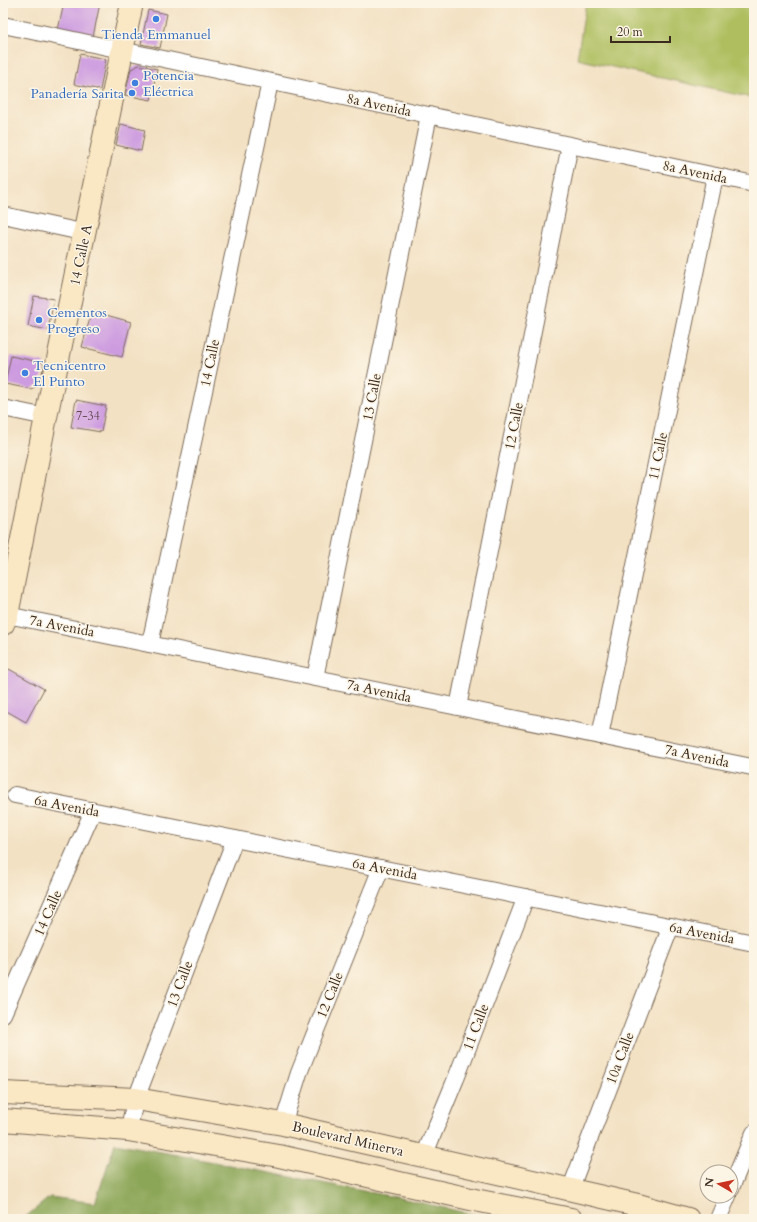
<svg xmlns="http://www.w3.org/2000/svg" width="757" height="1222" font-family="Cardo,serif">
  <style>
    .green { fill: #afbf61; stroke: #757440 }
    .forest { fill: #8ba657; stroke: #63683a }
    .building { fill: #cd9ce0 }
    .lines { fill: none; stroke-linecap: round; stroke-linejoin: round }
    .street-casing { stroke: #7b6a58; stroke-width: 18 }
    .secondary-casing { stroke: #7b6a58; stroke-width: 24 }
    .street { stroke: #fff; stroke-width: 16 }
    .secondary { stroke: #fae7c3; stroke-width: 22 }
    .shop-dot { fill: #3f7fe0; stroke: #fcf5e5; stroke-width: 1.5 }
    .labels { text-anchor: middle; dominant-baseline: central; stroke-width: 3; stroke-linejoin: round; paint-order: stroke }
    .number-label { font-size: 12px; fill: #60464e }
    .shop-label { font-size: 14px; fill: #366cbe; stroke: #fcf5e5; text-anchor: start }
    .street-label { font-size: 14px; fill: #3b2a1e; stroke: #fcf5e5 }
  </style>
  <rect width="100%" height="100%" fill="#fcf5e5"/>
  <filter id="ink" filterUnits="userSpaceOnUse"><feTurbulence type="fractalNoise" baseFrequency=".025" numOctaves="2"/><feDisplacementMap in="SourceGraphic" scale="8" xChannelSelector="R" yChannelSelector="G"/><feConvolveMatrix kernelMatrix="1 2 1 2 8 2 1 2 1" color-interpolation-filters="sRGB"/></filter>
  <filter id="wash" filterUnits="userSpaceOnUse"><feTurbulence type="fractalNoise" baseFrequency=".012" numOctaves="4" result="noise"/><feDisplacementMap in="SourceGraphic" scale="16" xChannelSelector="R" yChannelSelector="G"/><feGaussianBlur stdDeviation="0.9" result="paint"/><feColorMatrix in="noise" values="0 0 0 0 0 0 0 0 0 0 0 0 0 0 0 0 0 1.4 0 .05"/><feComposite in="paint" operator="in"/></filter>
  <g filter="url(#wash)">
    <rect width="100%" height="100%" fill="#f3e1c3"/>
    <polygon class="green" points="586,3 754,3 754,86 752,98 577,59"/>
    <polygon class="forest" points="115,1143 400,1198 494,1219 23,1219 50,1197 95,1203"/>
    <g id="blocks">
      <g class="building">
        <polygon points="64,3 100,3 93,37 58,30"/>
        <polygon points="148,10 167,14 160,48 141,44"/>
        <polygon points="80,54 106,59 100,90 74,84"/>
        <polygon points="139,65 157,69 151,100 125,95 131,69"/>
        <polygon points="121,124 145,130 141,151 116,145"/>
        <polygon points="34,296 54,299 48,330 28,326"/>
        <polygon points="92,311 131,322 122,357 82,347"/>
        <polygon points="11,356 44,363 40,384 31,389 5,384"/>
        <polygon points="76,400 106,406 101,432 71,427"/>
        <polygon points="9,669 44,689 26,722 3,709 3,680"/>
      </g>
    </g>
  </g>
  <g filter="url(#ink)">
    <use href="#blocks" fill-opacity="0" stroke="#7b6a58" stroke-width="1"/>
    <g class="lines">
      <defs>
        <g id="street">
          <polyline points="3,25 754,184"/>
          <polyline points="3,215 86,233"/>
          <polyline points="3,408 46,417"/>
          <polyline points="7,615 752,767"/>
          <polyline points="150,644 270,82"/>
          <polyline points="315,678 429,115"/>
          <polyline points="458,707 570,145"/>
          <polyline points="600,736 715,176"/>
          <polyline points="15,795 754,943"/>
          <polyline points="3,1014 93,811"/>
          <polyline points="283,1124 299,1073 381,868"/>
          <polyline points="128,1130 136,1099 235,839"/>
          <polyline points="424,1156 457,1076 526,897"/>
          <polyline points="731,1188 754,1133"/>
          <polyline points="570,1190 671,926"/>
          <polyline points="718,1219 728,1196"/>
        </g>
        <g id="secondary">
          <polyline points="3,624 7,615 46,417 132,3"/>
          <polyline points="3,1093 136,1099 283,1124 642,1206 688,1219"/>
          <polyline points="3,1120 128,1130 279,1156 475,1200 571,1219"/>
        </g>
      </defs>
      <use href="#street" class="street-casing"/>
      <use href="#secondary" class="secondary-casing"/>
      <use href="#street" class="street"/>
      <use href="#secondary" class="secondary"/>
    </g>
  </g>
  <g class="shop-dot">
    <circle cx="156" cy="19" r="4"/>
    <circle cx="135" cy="83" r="4"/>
    <circle cx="132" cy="93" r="4"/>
    <circle cx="39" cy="320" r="4"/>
    <circle cx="25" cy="373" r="4"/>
  </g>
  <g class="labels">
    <g class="number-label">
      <text x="88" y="416">7-34</text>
    </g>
    <g class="shop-label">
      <text x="156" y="34" text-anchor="middle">Tienda Emmanuel</text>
      <text x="143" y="75">Potencia<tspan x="143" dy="16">Eléctrica</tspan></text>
      <text x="124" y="93" text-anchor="end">Panadería Sarita</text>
      <text x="47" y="312">Cementos<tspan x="47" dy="16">Progreso</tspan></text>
      <text x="33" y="365">Tecnicentro<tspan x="33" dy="16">El Punto</tspan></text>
    </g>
    <g class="street-label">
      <text transform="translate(379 105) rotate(12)">8a Avenida</text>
      <text transform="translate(695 172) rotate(12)">8a Avenida</text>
      <text transform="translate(81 255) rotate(-78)">14 Calle A</text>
      <text transform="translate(210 363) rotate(-78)">14 Calle</text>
      <text transform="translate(372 397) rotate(-79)">13 Calle</text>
      <text transform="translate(514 426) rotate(-79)">12 Calle</text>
      <text transform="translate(658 456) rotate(-78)">11 Calle</text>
      <text transform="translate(62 626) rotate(11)">7a Avenida</text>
      <text transform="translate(379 691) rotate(12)">7a Avenida</text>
      <text transform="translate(697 756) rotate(12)">7a Avenida</text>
      <text transform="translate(67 806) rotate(11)">6a Avenida</text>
      <text transform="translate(385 869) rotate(11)">6a Avenida</text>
      <text transform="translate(48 913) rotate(-66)">14 Calle</text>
      <text transform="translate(702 933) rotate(11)">6a Avenida</text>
      <text transform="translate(180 984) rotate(-69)">13 Calle</text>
      <text transform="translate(330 995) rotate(-68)">12 Calle</text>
      <text transform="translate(476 1027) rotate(-69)">11 Calle</text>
      <text transform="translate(620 1058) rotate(-69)">10a Calle</text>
      <text transform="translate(348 1139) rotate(13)">Boulevard Minerva</text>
    </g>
  </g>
  <rect width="757" height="1222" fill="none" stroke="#fcf5e5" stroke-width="16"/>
  <g transform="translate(719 1184) rotate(279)"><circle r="19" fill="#fcf5e5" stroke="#afa495"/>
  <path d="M0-3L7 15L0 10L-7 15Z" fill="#c8321e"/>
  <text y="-6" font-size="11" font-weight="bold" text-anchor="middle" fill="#3b2a1e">N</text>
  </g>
  <path d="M611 36v6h59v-6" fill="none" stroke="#3b2a1e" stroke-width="2"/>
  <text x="617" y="36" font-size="12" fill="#3b2a1e" stroke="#fcf5e5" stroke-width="3" paint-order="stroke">20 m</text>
</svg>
